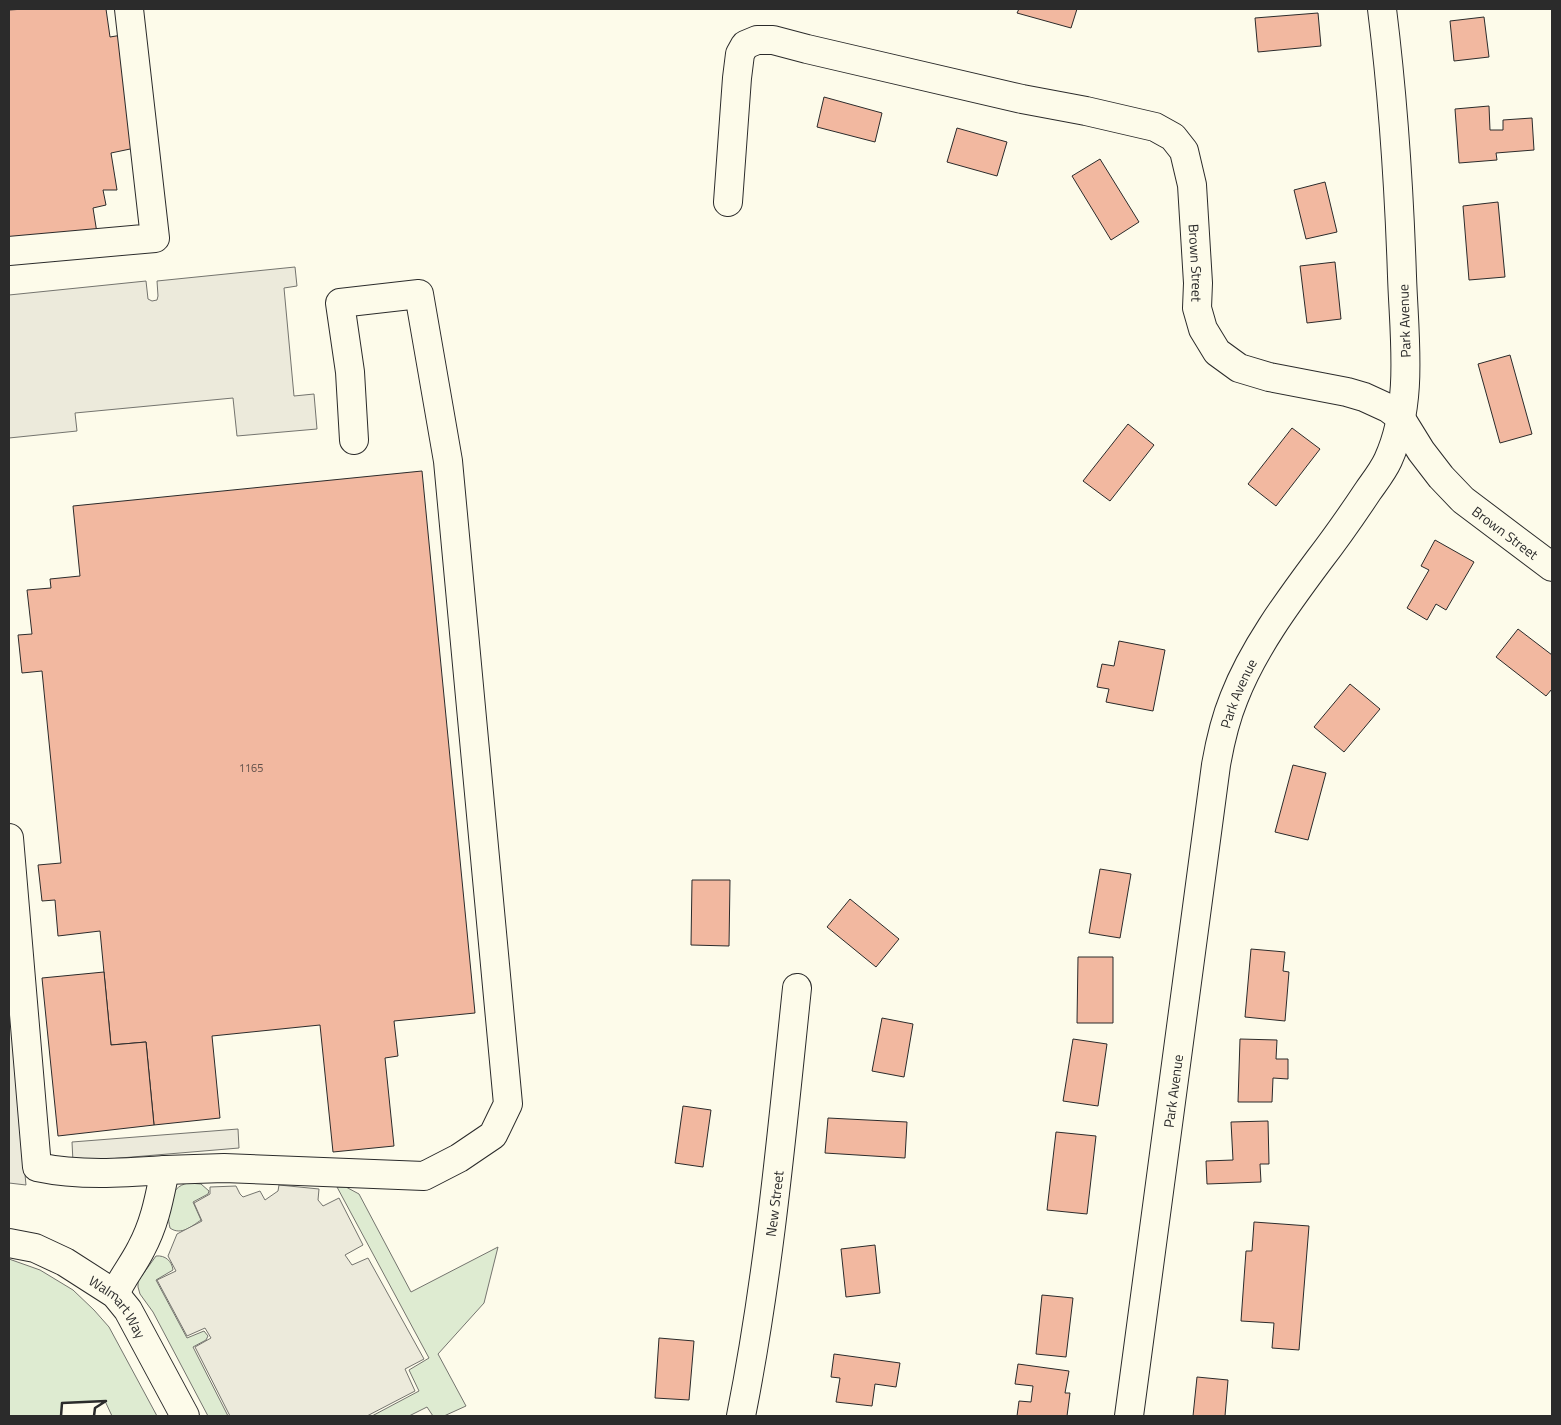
<svg xmlns="http://www.w3.org/2000/svg" width="1561" height="1425" font-family="'Titillium Web',sans-serif">
  <style>
    .green { fill: #deebd1; stroke: #74746e }
    .parking { fill: #eceadb; stroke: #74746e }
    .building { fill: #f2b8a0; stroke: #2b2b2b }
    .lines { fill: none; stroke-linecap: round; stroke-linejoin: round }
    .minor-casing { stroke: #2b2b2b; stroke-width: 30 }
    .minor { stroke: #fdfbea; stroke-width: 28 }
    .wall { stroke: #2b2b2b; stroke-width: 2.5 }
    .labels { text-anchor: middle; dominant-baseline: central; stroke-width: 4; stroke-linejoin: round; paint-order: stroke }
    .number-label { font-size: 11px; fill: #5d4e48 }
    .street-label { font-size: 14px; fill: #2b2b2b; stroke: #fdfbea }
  </style>
  <rect width="100%" height="100%" fill="#fdfbea"/>
  <g class="green">
    <path d="M188,1183L201,1184L209,1191L208,1194L193,1202L201,1220C192,1226 181,1236 170,1228C166,1211 168,1187 188,1183Z"/>
    <polygon points="337,1187 346,1187 359,1194 411,1292 498,1247 484,1303 438,1354 466,1406 444,1416 433,1416 427,1407 409,1416 372,1416 419,1391 409,1370 429,1358"/>
    <path d="M156,1256C165,1255 172,1261 173,1270L156,1280L187,1338L204,1331L208,1336L206,1340L193,1347L228,1416H208L153,1312L140,1294L138,1287V1281Z"/>
    <polygon points="9,1259 40,1270 73,1290 94,1310 109,1327 157,1416 112,1416 105,1401 62,1403 61,1416 9,1416"/>
  </g>
  <g class="parking">
    <polygon points="295,267 297,286 284,288 294,396 314,394 317,429 237,436 233,398 75,413 77,431 9,438 9,295 146,281 148,299 152,301 157,300 158,296 157,281"/>
    <polygon points="9,998 17,1091 26,1185 9,1183"/>
    <polygon points="238,1129 239,1148 73,1162 72,1142"/>
    <polygon points="279,1185 319,1189 318,1200 323,1206 339,1198 363,1245 345,1255 352,1265 368,1258 424,1359 405,1369 415,1391 367,1416 230,1416 195,1347 211,1338 205,1328 187,1336 157,1280 176,1271 168,1256 177,1234 202,1221 194,1203 210,1194 210,1187 236,1186 240,1194 243,1197 260,1191 265,1200 278,1191"/>
  </g>
  <g class="building">
    <polygon points="25,9 106,9 110,37 122,35 135,148 111,153 117,190 103,190 106,205 93,208 97,233 9,241 9,10"/>
    <polygon points="1019,9 1077,9 1071,28 1017,13"/>
    <polygon points="1318,13 1321,46 1258,52 1255,18"/>
    <polygon points="1484,17 1489,57 1454,61 1450,21"/>
    <polygon points="824,97 882,113 875,142 817,127"/>
    <polygon points="1489,106 1490,130 1503,130 1503,120 1532,118 1534,150 1496,153 1497,160 1459,163 1455,109"/>
    <polygon points="957,128 1007,142 997,176 947,162"/>
    <polygon points="1100,159 1139,222 1111,240 1072,176"/>
    <polygon points="1325,182 1337,232 1306,239 1294,190"/>
    <polygon points="1498,202 1505,277 1469,280 1463,206"/>
    <polygon points="1335,262 1341,319 1307,323 1300,266"/>
    <polygon points="1510,355 1532,434 1500,443 1478,364"/>
    <polygon points="1128,424 1154,445 1110,501 1083,481"/>
    <polygon points="1292,428 1320,449 1276,506 1248,484"/>
    <polygon points="422,471 475,1013 394,1021 398,1056 385,1058 394,1146 333,1152 320,1025 212,1036 220,1118 154,1125 146,1042 111,1045 100,931 58,936 55,900 42,901 38,865 61,863 42,671 22,673 18,635 32,634 27,590 51,588 50,579 80,576 73,506"/>
    <polygon points="1435,540 1474,562 1446,610 1436,604 1427,620 1407,608 1429,570 1421,566"/>
    <polygon points="1518,629 1552,655 1552,689 1546,696 1496,657"/>
    <polygon points="1119,641 1165,650 1153,711 1106,702 1109,689 1097,687 1102,664 1114,666"/>
    <polygon points="1350,684 1380,709 1344,752 1314,727"/>
    <polygon points="1293,765 1326,773 1308,840 1275,832"/>
    <polygon points="1100,869 1131,874 1120,938 1089,933"/>
    <polygon points="692,880 730,880 729,946 691,945"/>
    <polygon points="850,899 899,939 876,967 827,927"/>
    <polygon points="1251,949 1285,952 1283,971 1289,972 1285,1021 1245,1017"/>
    <polygon points="1078,957 1113,957 1113,1023 1077,1023"/>
    <polygon points="104,972 111,1045 146,1042 154,1125 58,1136 42,978"/>
    <polygon points="882,1018 913,1024 904,1077 872,1071"/>
    <polygon points="1073,1039 1107,1044 1098,1106 1063,1101"/>
    <polygon points="1240,1039 1277,1040 1276,1059 1288,1059 1288,1079 1273,1078 1272,1102 1238,1102"/>
    <polygon points="683,1106 711,1110 703,1167 675,1163"/>
    <polygon points="828,1118 907,1122 905,1158 825,1153"/>
    <polygon points="1268,1121 1269,1164 1260,1164 1261,1182 1207,1184 1206,1161 1233,1160 1231,1122"/>
    <polygon points="1056,1132 1096,1136 1087,1214 1047,1210"/>
    <polygon points="1254,1222 1309,1226 1299,1350 1272,1348 1274,1323 1241,1321 1246,1251 1252,1251"/>
    <polygon points="875,1245 880,1293 846,1297 841,1249"/>
    <polygon points="1042,1295 1073,1298 1066,1357 1036,1354"/>
    <polygon points="659,1338 694,1341 689,1400 655,1398"/>
    <polygon points="834,1354 900,1363 896,1387 875,1384 872,1406 836,1402 840,1378 831,1377"/>
    <polygon points="1018,1364 1069,1371 1065,1393 1070,1393 1067,1416 1017,1416 1019,1401 1031,1402 1033,1386 1015,1384"/>
    <polygon points="1197,1377 1228,1380 1225,1416 1193,1416"/>
  </g>
  <g class="lines">
    <defs>
      <g id="minor">
        <path id="s1" d="M728,202L737,78L740,54L745,45L757,40H773L807,49L1022,99L1086,111L1155,127L1173,137L1184,151L1192,185L1198,283L1197,308L1203,329L1217,352L1239,368L1269,377L1347,392L1364,397L1388,408L1400,417L1421,451L1441,477L1463,500L1552,567"/>
        <polyline points="9,251 155,238 129,9"/>
        <path d="M9,838L37,1167C79,1176 122,1173 165,1170C159,1199 155,1223 141,1249C133,1265 122,1278 115,1294"/>
        <polyline points="165,1170 224,1168 424,1176 459,1158 493,1135 508,1104 448,461 419,294 340,303 350,372 354,440"/>
        <path id="s2" d="M9,1243L35,1248L65,1262L115,1294L128,1310L185,1416"/>
        <path id="s3" d="M741,1416C769,1275 782,1131 797,988"/>
        <path id="s4" d="M1129,1416L1216,765C1220,742 1225,720 1234,698C1253,649 1287,603 1319,560C1336,538 1352,515 1368,491C1375,481 1383,471 1388,460C1414,403 1404,337 1402,276C1399,187 1393,97 1382,9"/>
      </g>
    </defs>
    <use href="#minor" class="minor-casing"/>
    <use href="#minor" class="minor"/>
    <polyline class="wall" points="61,1416 62,1403 106,1401 95,1408 94,1416"/>
  </g>
  <g class="labels">
    <g class="number-label">
      <text x="251" y="768">1165</text>
    </g>
    <g class="street-label">
      <text stroke="none"><textPath href="#s1" startOffset="731">Brown Street</textPath></text>
      <text transform="translate(1404 321) rotate(-92)">Park Avenue</text>
      <text stroke="none"><textPath href="#s1" startOffset="1180">Brown Street</textPath></text>
      <text stroke="none"><textPath href="#s4" startOffset="732">Park Avenue</textPath></text>
      <text stroke="none"><textPath href="#s4" startOffset="328">Park Avenue</textPath></text>
      <text stroke="none"><textPath href="#s3" startOffset="215">New Street</textPath></text>
      <text stroke="none"><textPath href="#s2" startOffset="130">Walmart Way</textPath></text>
    </g>
  </g>
  <rect width="1561" height="1425" fill="none" stroke="#2b2b2b" stroke-width="20"/>
</svg>
